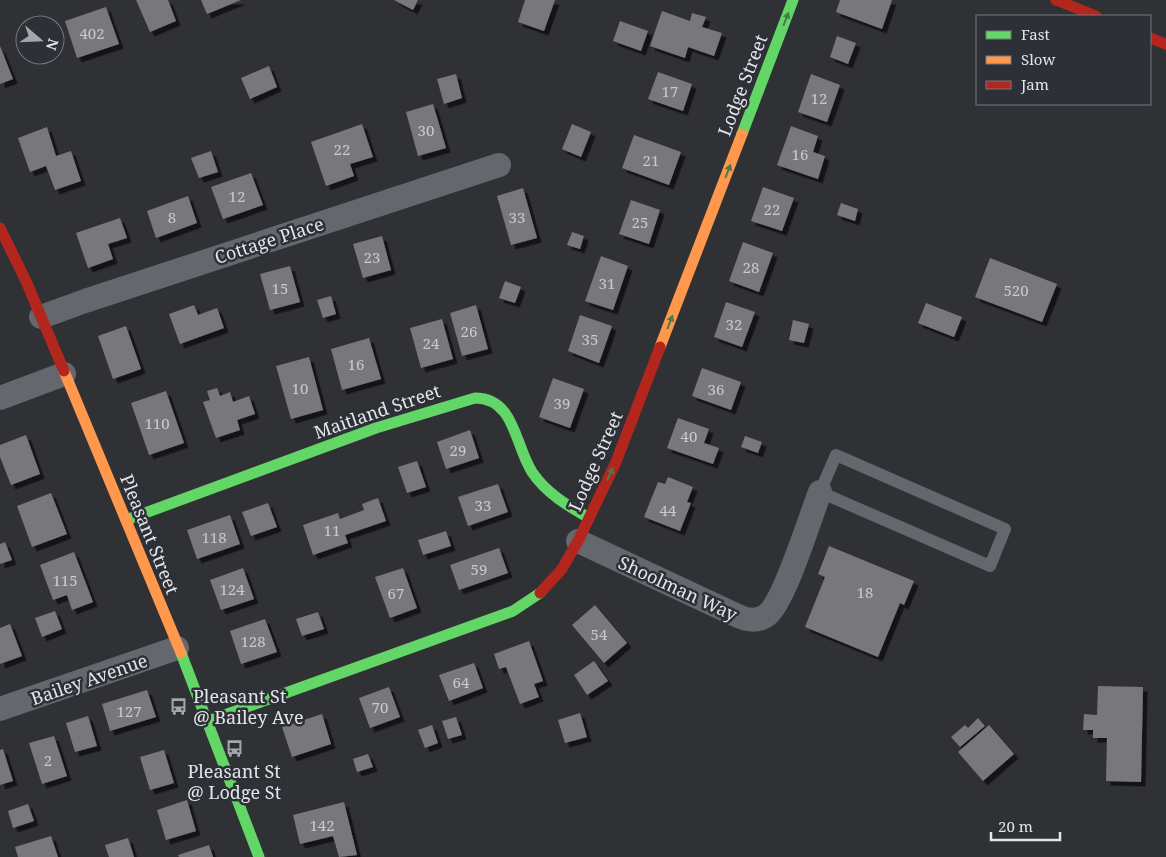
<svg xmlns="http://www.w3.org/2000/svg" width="1166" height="857" font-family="'Noto Serif',serif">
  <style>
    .building { fill: #78787b; filter: url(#shadow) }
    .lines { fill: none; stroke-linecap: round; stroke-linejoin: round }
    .lane { stroke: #65676e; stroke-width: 12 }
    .street { stroke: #65676e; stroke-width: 24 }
    .fast { stroke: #63d668; stroke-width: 11 }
    .slow { stroke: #ff974d; stroke-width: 11 }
    .jam { stroke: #b3261e; stroke-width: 11 }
    .oneway { fill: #467b4d }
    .labels { text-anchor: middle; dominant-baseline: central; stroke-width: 5; stroke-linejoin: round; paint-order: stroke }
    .number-label { font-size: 15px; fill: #c8cace }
    .street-label { font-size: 18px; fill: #e3e5e9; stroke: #2e3037 }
    .poi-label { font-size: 18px; fill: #e3e5e9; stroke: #2e3037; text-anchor: start }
  </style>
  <defs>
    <filter id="shadow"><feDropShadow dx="4.5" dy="4.5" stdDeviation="0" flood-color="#0009"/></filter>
  </defs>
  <rect width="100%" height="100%" fill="#303135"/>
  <g class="building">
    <polygon points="136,0 168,0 176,21 150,32"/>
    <polygon points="201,0 241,0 207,14"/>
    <polygon points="394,0 418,0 413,10"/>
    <polygon points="525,0 555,0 544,31 518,22"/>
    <polygon points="840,0 892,0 882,29 836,12"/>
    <polygon points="106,7 119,44 77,58 65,21"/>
    <polygon points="662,11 690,21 692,13 706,17 702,27 722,33 714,56 688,47 685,58 650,46"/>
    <polygon points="620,21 648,31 641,51 613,41"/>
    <polygon points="837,36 856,43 848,64 830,57"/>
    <polygon points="0,46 13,79 0,84"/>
    <polygon points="269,66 277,87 250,99 241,78"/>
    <polygon points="658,72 692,84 683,111 648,99"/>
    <polygon points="456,74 462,98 444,104 437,79"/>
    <polygon points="811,74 840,85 827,122 798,112"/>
    <polygon points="433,104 446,148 418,156 406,112"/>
    <polygon points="362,124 373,157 350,164 354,176 326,186 311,142"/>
    <polygon points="572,124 591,132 581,157 562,149"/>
    <polygon points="791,126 818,136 813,152 825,156 818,179 777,165"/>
    <polygon points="47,127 56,156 71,151 81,181 55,190 46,166 30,172 18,138"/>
    <polygon points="634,135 681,152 669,185 622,168"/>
    <polygon points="211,151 218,172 199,178 191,158"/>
    <polygon points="251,173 263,205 223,219 211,187"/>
    <polygon points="763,187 794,198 782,231 751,221"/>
    <polygon points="523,188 537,238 511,245 497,196"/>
    <polygon points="188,196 197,223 156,238 147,211"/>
    <polygon points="631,200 660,210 649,244 619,234"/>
    <polygon points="841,203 858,209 855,221 837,215"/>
    <polygon points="120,218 127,238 108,244 113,259 88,268 76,233"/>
    <polygon points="572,232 584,236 580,249 567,245"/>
    <polygon points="382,236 391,270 363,278 353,244"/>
    <polygon points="743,242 773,253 759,292 729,281"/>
    <polygon points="601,256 628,266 613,310 585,301"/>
    <polygon points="990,258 1057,284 1042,322 975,297"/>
    <polygon points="290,266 300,302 270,310 260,274"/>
    <polygon points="505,281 521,287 515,303 499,298"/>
    <polygon points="331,296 336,314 323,318 317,300"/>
    <polygon points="726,302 755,312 742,347 714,337"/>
    <polygon points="926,303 962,317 954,337 918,323"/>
    <polygon points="194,305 198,315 217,308 224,328 180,344 169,314"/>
    <polygon points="476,305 488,349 462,356 450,313"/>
    <polygon points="580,315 612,326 599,363 568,351"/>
    <polygon points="442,319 453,359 421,368 410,328"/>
    <polygon points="793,320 809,324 804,343 789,340"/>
    <polygon points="126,326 141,369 113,379 98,336"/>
    <polygon points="369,338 381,379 342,390 331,349"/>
    <polygon points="309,357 323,410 291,419 276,366"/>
    <polygon points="702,368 741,382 731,410 692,396"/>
    <polygon points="553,378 584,389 570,428 539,417"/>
    <polygon points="217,388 220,396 230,392 233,402 249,396 255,414 237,420 240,430 216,438 203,402 210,400 207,391"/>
    <polygon points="166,391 184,443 149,455 131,403"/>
    <polygon points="678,418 709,429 704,443 719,448 713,464 667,448"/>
    <polygon points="470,430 479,458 446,469 437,442"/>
    <polygon points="26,435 40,474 11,485 0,457 0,445"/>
    <polygon points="745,436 762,442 758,453 741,447"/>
    <polygon points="417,461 426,487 407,493 398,467"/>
    <polygon points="668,477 693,487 687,502 691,503 680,531 644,517 658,482 665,484"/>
    <polygon points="498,484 508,512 468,526 458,497"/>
    <polygon points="51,493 67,534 32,547 17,506"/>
    <polygon points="378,498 386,521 345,535 348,543 313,555 303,525 338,513 340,519 364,510 362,504"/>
    <polygon points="268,503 277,527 251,536 242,512"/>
    <polygon points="230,515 240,544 197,559 187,530"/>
    <polygon points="446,531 451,546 423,555 418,540"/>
    <polygon points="5,542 12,560 0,564 0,544"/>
    <polygon points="829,546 914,581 904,605 900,603 878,657 805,627 825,577 818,574"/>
    <polygon points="499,548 508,573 459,590 450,565"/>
    <polygon points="74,552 93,602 72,610 67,595 53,600 40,565"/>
    <polygon points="243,568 254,599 221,610 210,580"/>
    <polygon points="403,568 417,608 390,618 375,577"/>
    <polygon points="595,605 627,643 604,663 572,625"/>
    <polygon points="55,611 62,629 42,637 35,618"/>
    <polygon points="318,612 324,629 302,636 296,619"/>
    <polygon points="265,619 277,652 241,664 230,631"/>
    <polygon points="10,624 22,656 0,664 0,628"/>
    <polygon points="529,641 543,681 534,684 539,697 520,704 506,667 499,669 494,654"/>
    <polygon points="594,661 608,681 587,695 574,675"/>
    <polygon points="474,663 483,688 449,701 439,675"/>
    <polygon points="1098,686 1143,687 1141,782 1106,781 1107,738 1093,738 1093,730 1083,730 1084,714 1097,715"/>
    <polygon points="389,687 400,717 370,728 359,698"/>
    <polygon points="147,690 156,717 110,731 102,704"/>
    <polygon points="580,713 587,737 565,743 558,720"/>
    <polygon points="322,714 331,744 292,757 282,727"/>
    <polygon points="88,716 97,746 75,752 66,723"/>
    <polygon points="456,717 462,735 448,739 442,721"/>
    <polygon points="978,718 985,726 960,747 951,737 965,725 968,728"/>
    <polygon points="432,725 438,743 425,748 418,730"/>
    <polygon points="989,725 1014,754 983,781 958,752"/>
    <polygon points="54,736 67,776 42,784 29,743"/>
    <polygon points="3,749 13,781 0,785 0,750"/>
    <polygon points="164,750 174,783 150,790 140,757"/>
    <polygon points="368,754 373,767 357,772 353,759"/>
    <polygon points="187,800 196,831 166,840 157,810"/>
    <polygon points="344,802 357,855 339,857 333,836 300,844 293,815"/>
    <polygon points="28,804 34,821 13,828 8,811"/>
    <polygon points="51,836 58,857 18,857 15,847"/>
    <polygon points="128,838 134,857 109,857 105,845"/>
    <polygon points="209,845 213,857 179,857 178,855"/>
  </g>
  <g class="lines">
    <polygon class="lane" points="836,455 1005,529 990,566 820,492"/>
    <g class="street">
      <polyline points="41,317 85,301 499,165"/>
      <polyline points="0,398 64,374"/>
      <path d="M578,541L738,616C747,620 758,622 767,615C785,601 810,517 820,492"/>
      <polyline points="0,709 177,648"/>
    </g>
    <g class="fast">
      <polyline points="742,134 793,0"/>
      <path d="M126,520L376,428L475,398C515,398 515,446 532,472C546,493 568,506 589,518"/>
      <polyline points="181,653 259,857"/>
      <polyline points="208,721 513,611 540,593"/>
    </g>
    <g class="slow">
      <polyline points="660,347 742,134"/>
      <polyline points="64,371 181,653"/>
    </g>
    <g class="jam">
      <polyline points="1056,0 1096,16"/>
      <polyline points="1150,38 1166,44"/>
      <polyline points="0,228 26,281 64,371"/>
      <polyline points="540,593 562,569 578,541 616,462 660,347"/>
    </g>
  </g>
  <defs><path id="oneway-solid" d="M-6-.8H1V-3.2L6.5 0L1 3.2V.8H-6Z" transform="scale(1.25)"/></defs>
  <g class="oneway">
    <use href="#oneway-solid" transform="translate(786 19) rotate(-69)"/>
    <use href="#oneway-solid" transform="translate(728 171) rotate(-69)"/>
    <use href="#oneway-solid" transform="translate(670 322) rotate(-69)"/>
    <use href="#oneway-solid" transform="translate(610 474) rotate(-65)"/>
  </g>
  <defs>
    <symbol id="bus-bare" viewBox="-9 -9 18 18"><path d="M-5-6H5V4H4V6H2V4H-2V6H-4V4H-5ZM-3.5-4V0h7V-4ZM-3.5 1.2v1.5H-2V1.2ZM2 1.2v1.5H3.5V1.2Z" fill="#a4a6aa" stroke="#2e3037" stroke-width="2.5" paint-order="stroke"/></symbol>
  </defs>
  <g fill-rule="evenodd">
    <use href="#bus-bare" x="166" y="694" width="25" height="25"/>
    <use href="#bus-bare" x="222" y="736" width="25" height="25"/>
  </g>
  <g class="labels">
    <g class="number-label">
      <text x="92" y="33">402</text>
      <text x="670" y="91">17</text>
      <text x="819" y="98">12</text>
      <text x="426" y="130">30</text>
      <text x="342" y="149">22</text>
      <text x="800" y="154">16</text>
      <text x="651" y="160">21</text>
      <text x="237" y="196">12</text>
      <text x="772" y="209">22</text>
      <text x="172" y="217">8</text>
      <text x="517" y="217">33</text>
      <text x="640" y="222">25</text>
      <text x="372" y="257">23</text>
      <text x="751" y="267">28</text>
      <text x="607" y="283">31</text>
      <text x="280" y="288">15</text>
      <text x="1016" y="290">520</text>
      <text x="734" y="324">32</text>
      <text x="469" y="331">26</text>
      <text x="590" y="339">35</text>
      <text x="431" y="343">24</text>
      <text x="356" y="364">16</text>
      <text x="300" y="388">10</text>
      <text x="716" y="389">36</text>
      <text x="562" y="403">39</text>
      <text x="157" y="423">110</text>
      <text x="689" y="436">40</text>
      <text x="458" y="450">29</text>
      <text x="483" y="505">33</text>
      <text x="668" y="510">44</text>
      <text x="332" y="530">11</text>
      <text x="214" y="537">118</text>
      <text x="479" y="569">59</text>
      <text x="65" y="580">115</text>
      <text x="232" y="589">124</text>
      <text x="865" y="592">18</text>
      <text x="396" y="593">67</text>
      <text x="599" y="634">54</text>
      <text x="253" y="641">128</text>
      <text x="461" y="682">64</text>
      <text x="380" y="707">70</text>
      <text x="129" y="711">127</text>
      <text x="48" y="760">2</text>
      <text x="322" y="825">142</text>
    </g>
    <g class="street-label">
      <text transform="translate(742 85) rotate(-69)">Lodge Street</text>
      <text transform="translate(269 240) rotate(-18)">Cottage Place</text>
      <text transform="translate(377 411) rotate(-19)">Maitland Street</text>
      <text transform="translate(595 461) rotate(-66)">Lodge Street</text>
      <text transform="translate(150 534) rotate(68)">Pleasant Street</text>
      <text transform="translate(678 588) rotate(25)">Shoolman Way</text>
      <text transform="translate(89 679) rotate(-19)">Bailey Avenue</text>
    </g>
    <g class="poi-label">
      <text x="193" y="696">Pleasant St<tspan x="193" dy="21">@ Bailey Ave</tspan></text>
      <text x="234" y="771" text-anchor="middle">Pleasant St<tspan x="234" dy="21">@ Lodge St</tspan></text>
    </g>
  </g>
  <rect x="976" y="15" width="175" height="90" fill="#2e3037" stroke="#76787e"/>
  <rect x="986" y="31" width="25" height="8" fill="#63d668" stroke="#76787e"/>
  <text x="1021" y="40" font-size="15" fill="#e3e5e9">Fast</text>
  <rect x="986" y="56" width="25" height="8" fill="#ff974d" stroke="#76787e"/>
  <text x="1021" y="65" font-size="15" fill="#e3e5e9">Slow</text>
  <rect x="986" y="81" width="25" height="8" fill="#b3261e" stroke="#76787e"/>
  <text x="1021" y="90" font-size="15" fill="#e3e5e9">Jam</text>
  <g transform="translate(40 40) rotate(109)"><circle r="24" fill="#2e3037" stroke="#76787e"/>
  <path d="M0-4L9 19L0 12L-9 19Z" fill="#a4a6aa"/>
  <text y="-8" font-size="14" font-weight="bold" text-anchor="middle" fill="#e3e5e9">N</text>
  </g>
  <path d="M991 832v8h69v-8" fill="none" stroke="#e3e5e9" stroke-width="2.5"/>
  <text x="998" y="832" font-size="15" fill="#e3e5e9" stroke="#2e3037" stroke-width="4" paint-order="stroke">20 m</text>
</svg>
